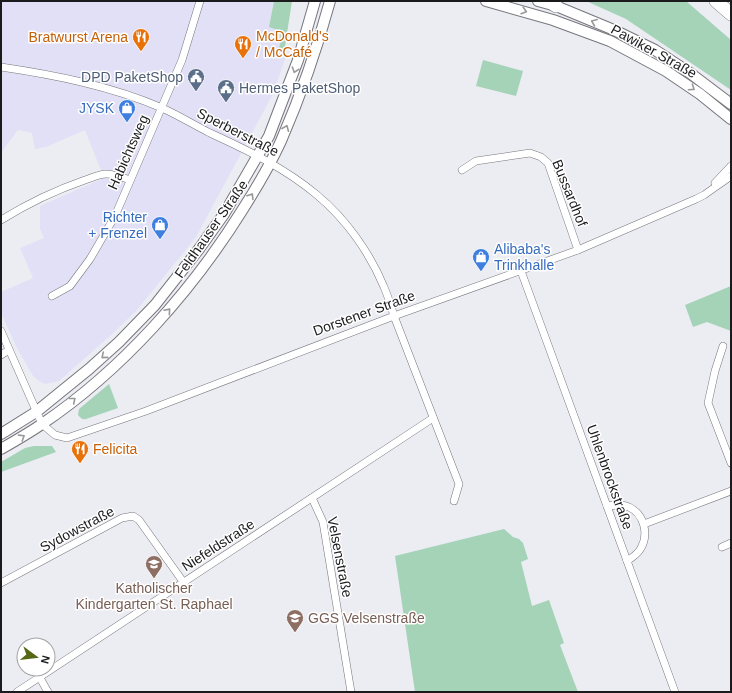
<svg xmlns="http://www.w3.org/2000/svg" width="732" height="693" font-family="Arial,sans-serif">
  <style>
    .industrial { fill: #e2e0f6 }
    .green { fill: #a4d3b8 }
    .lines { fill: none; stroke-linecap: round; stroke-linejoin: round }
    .street-casing { stroke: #76767d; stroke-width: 8 }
    .secondary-casing { stroke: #76767d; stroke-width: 12 }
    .highway-casing { stroke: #76767d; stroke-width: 14 }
    .street { stroke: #fff; stroke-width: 7 }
    .secondary { stroke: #fff; stroke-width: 10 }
    .highway { stroke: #fff; stroke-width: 13 }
    .oneway { stroke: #989899 }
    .labels { text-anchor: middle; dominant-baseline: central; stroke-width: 3; stroke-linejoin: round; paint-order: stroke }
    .food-label { font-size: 14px; fill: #c56008; stroke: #fff; text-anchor: start }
    .street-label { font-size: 14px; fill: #1b1a1d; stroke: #fff }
    .service-label { font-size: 14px; fill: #4e5e75; stroke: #fff; text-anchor: end }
    .shop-label { font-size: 14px; fill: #366cbe; stroke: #fff; text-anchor: end }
    .education-label { font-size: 14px; fill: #785e54; stroke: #fff }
  </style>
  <rect width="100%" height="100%" fill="#ececf3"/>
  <polygon class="industrial" points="1,1 274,1 269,27 280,31 281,42 284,53 287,53 273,94 196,237 137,310 111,335 59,381 45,384 39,381 33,376 17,348 1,313 1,292 33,278 20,248 44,238 40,228 40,206 104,178 85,130 46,147 35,149 32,133 18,130 1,153"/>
  <g class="green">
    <polygon points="274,1 292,1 284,53 278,50 281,42 280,31 269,27"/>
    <polygon points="586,1 686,1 731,40 731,90 626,19"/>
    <polygon points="483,60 523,71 516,96 476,86"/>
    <polygon points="731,286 731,331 707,322 693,327 685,305"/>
    <path d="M109,384L118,408L86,419C82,420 81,418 78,415L79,409Z"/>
    <polygon points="34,446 52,446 56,452 1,472 1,462 25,448"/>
    <polygon points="504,529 513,537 519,539 523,543 528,559 521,562 532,606 549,600 564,643 560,645 578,692 415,692 395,556"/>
  </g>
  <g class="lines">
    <defs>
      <g id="street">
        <path d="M1,67C55,75 111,86 162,108C178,115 194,125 210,133C247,150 285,168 317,195C346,219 370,253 384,287C388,296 391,306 394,316L459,484L454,501"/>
        <polyline points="462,170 476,161 530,153 541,157 548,163 578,250"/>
        <polyline points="715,183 731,166"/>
        <path d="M1,220C27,204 56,190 85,180C92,178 99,174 106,174C114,174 122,177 130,180"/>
        <polyline points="521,271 675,692"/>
        <polyline points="52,296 70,286 90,259 115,216 182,60 200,1"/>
        <polyline points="1,331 42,424 55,435 67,438 146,411 394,316 578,250 696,199 704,195 731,176"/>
        <polyline points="723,346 715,371 708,403 731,463"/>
        <polyline points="1,355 9,350"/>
        <polyline points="312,498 323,522 351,692"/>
        <path d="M607,506C615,505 622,504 629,507C644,514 649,534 641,548C638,554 633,557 627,561"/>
        <polyline points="644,524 731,491"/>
        <polyline points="722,547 731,543"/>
        <polyline points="1,583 122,518 133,516 139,520 184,583"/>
        <polyline points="40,678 48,692"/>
        <polyline points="17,692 433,418"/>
      </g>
      <g id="secondary">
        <polyline points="486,1 553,20 610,41 666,71 700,94 731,119"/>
        <polyline points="538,1 556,6 614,30 655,50 690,73 731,104"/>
        <polyline points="1,434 36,412 89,369 119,342 155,305 199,249 224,214 269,136 298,60 315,1"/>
        <path d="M1,449C15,441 29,433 42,424C122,370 192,291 243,209C257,187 270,165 281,141C301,95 317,49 330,1"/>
      </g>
      <g id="highway">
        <polyline points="549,1 556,6"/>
        <polyline points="716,1 731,14"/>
      </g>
    </defs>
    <use href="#street" class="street-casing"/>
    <use href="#secondary" class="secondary-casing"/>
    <use href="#highway" class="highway-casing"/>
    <use href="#street" class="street"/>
    <use href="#secondary" class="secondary"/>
    <use href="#highway" class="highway"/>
  </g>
  <defs><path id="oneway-chevron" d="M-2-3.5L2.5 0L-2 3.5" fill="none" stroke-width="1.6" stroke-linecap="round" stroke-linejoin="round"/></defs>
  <g class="oneway">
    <use href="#oneway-chevron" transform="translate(524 11) rotate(16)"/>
    <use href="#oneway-chevron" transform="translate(594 22) rotate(-158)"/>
    <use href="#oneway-chevron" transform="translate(295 70) rotate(109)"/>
    <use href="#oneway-chevron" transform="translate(692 88) rotate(34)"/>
    <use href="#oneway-chevron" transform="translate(286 128) rotate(-68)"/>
    <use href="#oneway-chevron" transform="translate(251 196) rotate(-58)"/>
    <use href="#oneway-chevron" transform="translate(168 311) rotate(-49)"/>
    <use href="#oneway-chevron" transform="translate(104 356) rotate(139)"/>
    <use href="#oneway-chevron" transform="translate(73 400) rotate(-39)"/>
    <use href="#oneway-chevron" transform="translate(22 437) rotate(-32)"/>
  </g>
  <defs>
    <symbol id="restaurant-pin" viewBox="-11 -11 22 30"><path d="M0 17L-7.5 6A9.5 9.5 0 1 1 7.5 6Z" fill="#e8710a" stroke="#fff"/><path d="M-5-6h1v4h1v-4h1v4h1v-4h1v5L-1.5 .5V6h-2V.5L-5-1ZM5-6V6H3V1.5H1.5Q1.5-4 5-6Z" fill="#fff"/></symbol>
    <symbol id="civic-pin" viewBox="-11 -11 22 30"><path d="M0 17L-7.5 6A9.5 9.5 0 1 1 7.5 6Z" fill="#5c6f8a" stroke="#fff"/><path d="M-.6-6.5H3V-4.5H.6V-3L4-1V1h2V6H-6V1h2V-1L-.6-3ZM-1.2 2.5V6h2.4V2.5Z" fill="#fff"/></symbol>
    <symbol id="shop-pin" viewBox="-11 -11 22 30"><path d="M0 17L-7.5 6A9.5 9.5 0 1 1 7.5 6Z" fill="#3f7fe0" stroke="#fff"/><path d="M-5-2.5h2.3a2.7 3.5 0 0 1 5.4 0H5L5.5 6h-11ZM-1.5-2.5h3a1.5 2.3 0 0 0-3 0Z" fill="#fff"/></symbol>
    <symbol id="school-pin" viewBox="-11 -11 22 30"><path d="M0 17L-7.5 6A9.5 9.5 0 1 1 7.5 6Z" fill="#8d6e63" stroke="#fff"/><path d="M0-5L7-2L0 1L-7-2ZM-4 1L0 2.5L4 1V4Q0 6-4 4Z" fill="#fff"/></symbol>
  </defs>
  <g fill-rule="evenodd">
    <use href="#restaurant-pin" x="131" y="27" width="20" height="27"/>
    <use href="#restaurant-pin" x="233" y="34" width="20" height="27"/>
    <use href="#civic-pin" x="186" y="67" width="20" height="27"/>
    <use href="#civic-pin" x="216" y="78" width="20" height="27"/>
    <use href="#shop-pin" x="117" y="98" width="20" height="27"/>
    <use href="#shop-pin" x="150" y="215" width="20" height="27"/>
    <use href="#shop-pin" x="471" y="247" width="20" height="27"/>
    <use href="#restaurant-pin" x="70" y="439" width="20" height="27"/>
    <use href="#school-pin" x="144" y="554" width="20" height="27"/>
    <use href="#school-pin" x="285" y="608" width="20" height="27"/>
  </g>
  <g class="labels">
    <g class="food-label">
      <text x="256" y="36">McDonald's<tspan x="256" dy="16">/ McCafé</tspan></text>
      <text x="128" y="37" text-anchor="end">Bratwurst Arena</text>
      <text x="93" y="449">Felicita</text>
    </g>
    <g class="street-label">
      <text transform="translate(654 51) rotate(29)">Pawiker Straße</text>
      <text transform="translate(238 132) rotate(27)">Sperberstraße</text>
      <text transform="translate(128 152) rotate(-66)">Habichtsweg</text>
      <text transform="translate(570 193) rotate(68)">Bussardhof</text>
      <text transform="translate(211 229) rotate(-55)">Feldhauser Straße</text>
      <text transform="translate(364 313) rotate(-20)">Dorstener Straße</text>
      <text transform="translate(610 477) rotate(70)">Uhlenbrockstraße</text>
      <text transform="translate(77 529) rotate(-28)">Sydowstraße</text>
      <text transform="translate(218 545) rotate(-33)">Niefeldstraße</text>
      <text transform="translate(340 557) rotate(79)">Velsenstraße</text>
    </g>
    <g class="service-label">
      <text x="183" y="77">DPD PaketShop</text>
      <text x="239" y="88" text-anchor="start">Hermes PaketShop</text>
    </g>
    <g class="shop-label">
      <text x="114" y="108">JYSK</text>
      <text x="147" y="217">Richter<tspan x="147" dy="16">+ Frenzel</tspan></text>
      <text x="494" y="249" text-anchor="start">Alibaba's<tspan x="494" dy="16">Trinkhalle</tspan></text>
    </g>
    <g class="education-label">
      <text x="154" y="588">Katholischer<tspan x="154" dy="16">Kindergarten St. Raphael</tspan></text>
      <text x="308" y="618" text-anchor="start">GGS Velsenstraße</text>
    </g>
  </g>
  <rect width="732" height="693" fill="none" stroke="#1b1a1d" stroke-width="4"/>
  <g transform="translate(36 657) rotate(105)"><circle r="19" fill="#ffffff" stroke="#a4a3a5"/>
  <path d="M0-3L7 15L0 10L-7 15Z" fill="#556815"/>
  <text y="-6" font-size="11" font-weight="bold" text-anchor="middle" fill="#1b1a1d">N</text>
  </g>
</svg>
